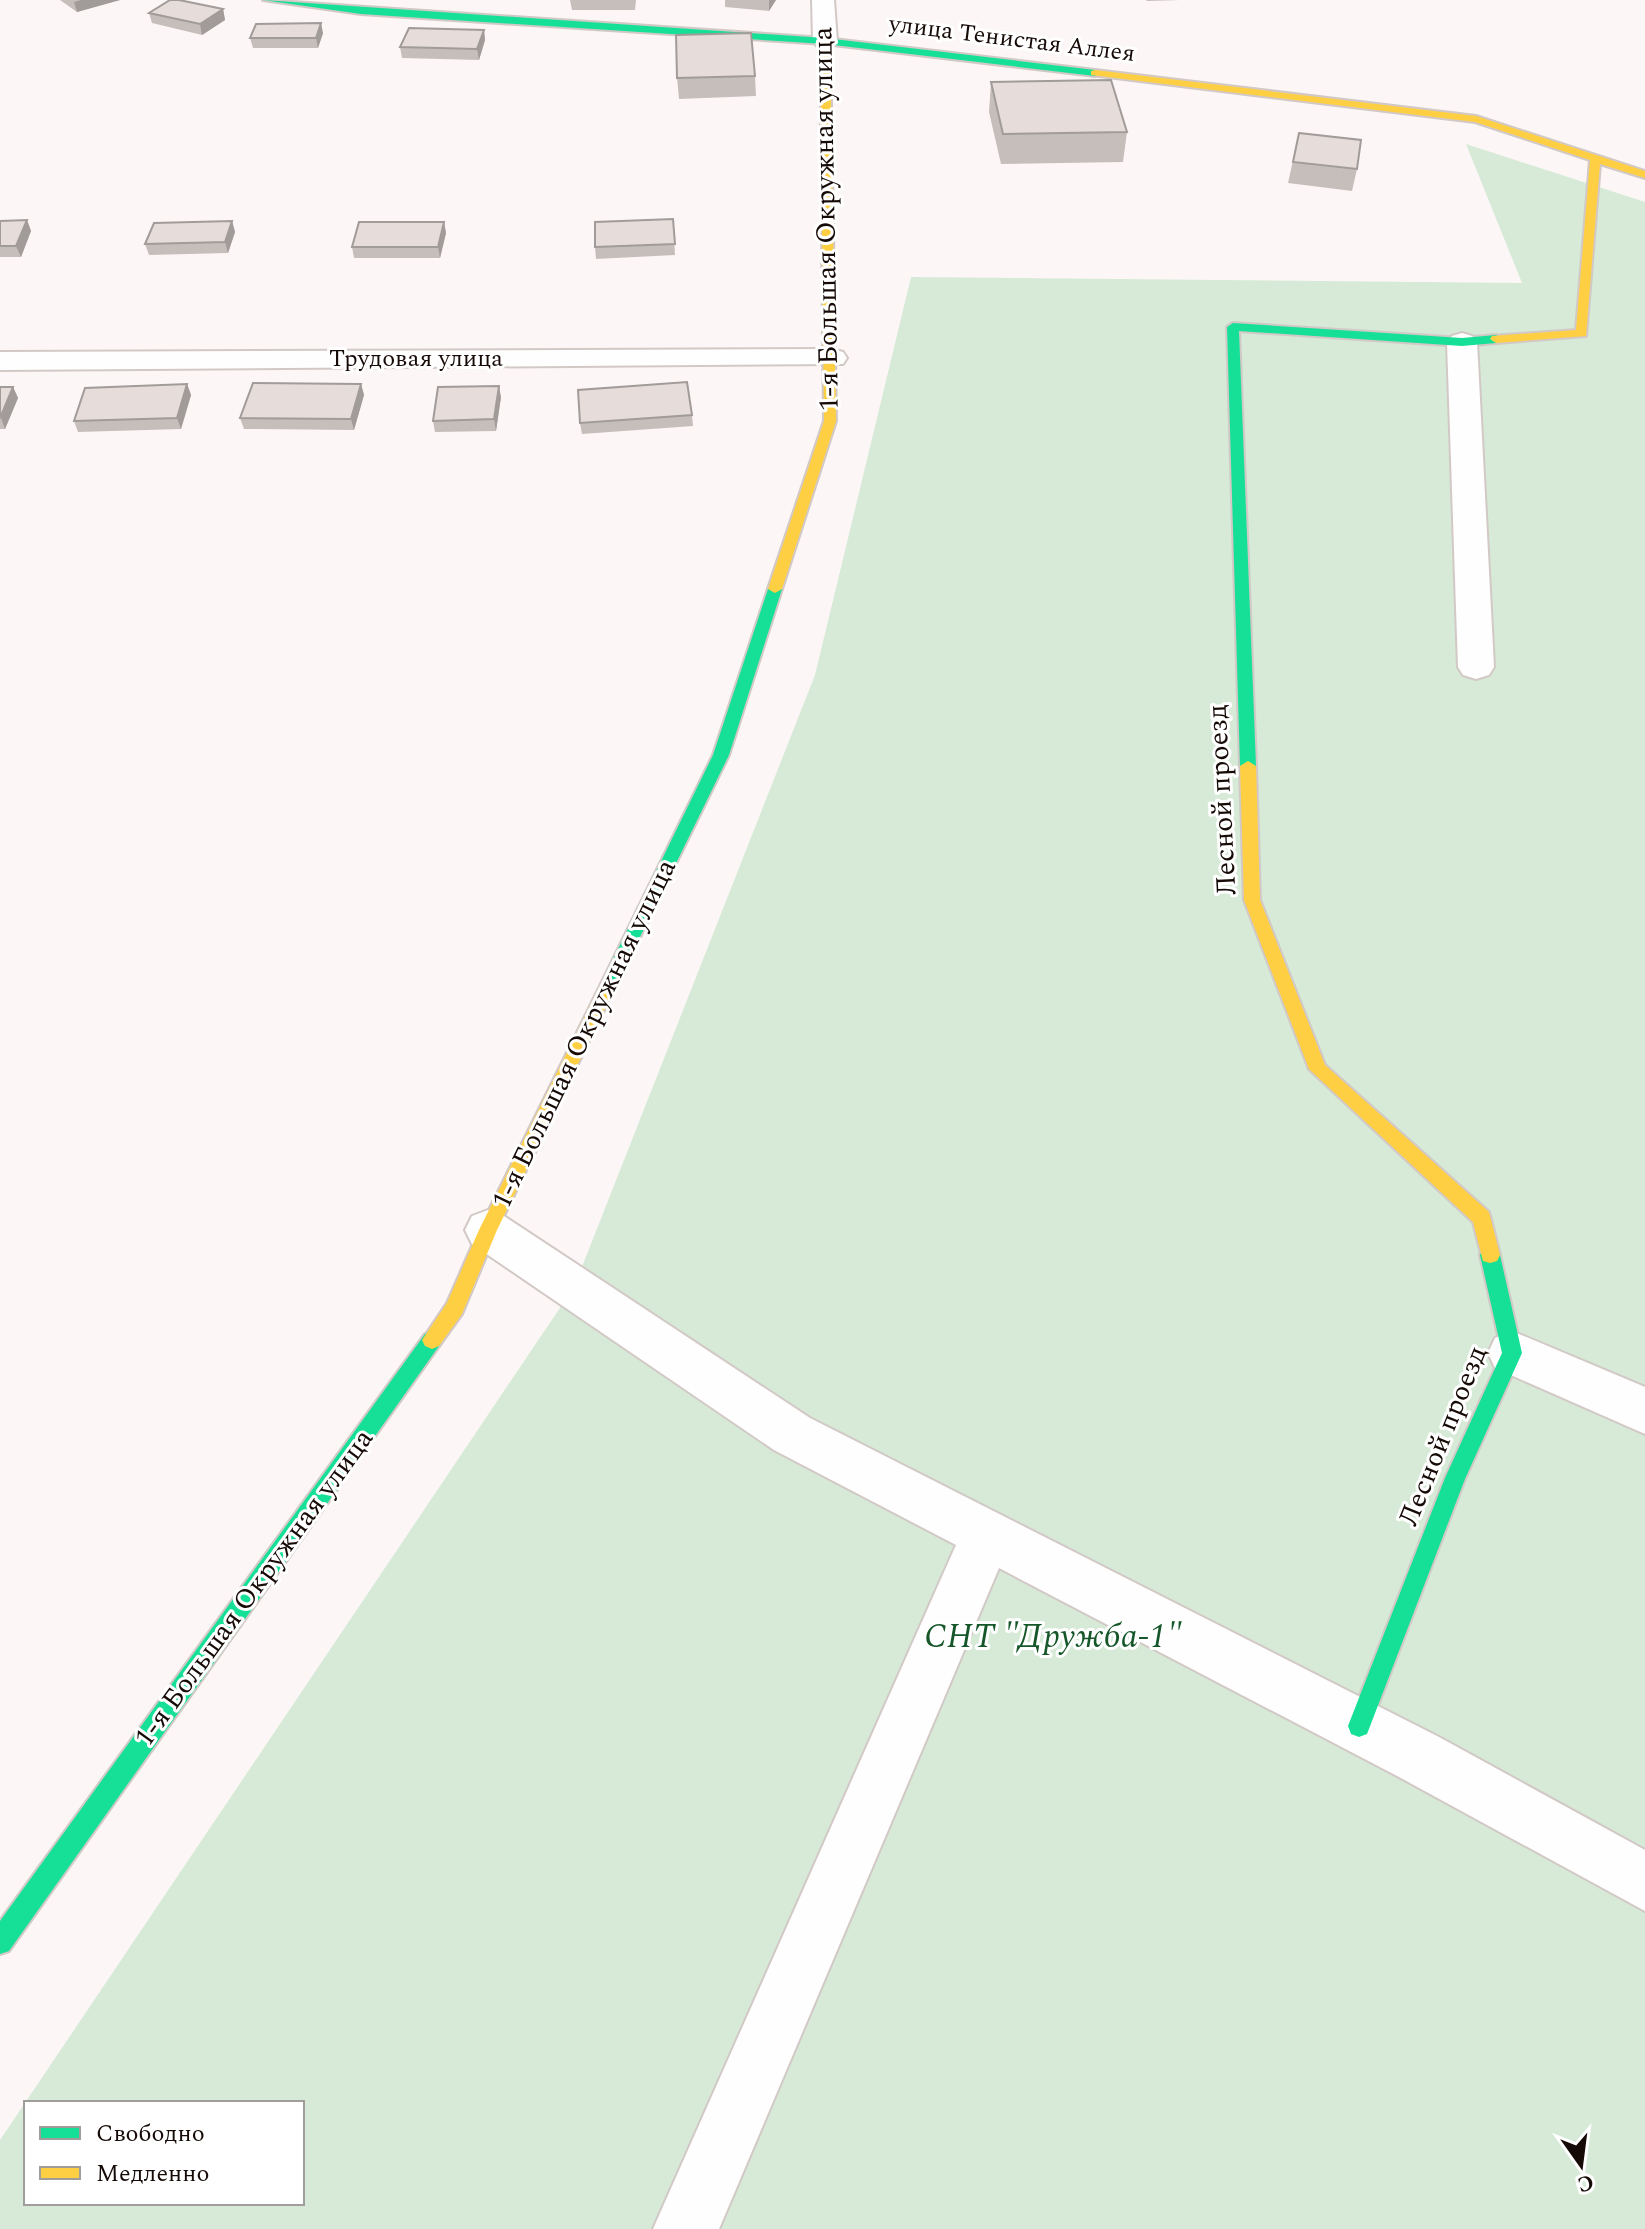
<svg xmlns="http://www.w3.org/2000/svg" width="1645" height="2229" font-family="Spectral,serif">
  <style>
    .green { fill: #d6ead7; fill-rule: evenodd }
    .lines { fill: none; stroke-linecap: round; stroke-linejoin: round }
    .street-casing { stroke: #d2c9c6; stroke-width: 4 }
    .fast-casing { stroke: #d2c9c6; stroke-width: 4 }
    .slow-casing { stroke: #d2c9c6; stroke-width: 4 }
    .street { fill: #fffefe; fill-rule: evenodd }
    .fast { fill: #16e098; fill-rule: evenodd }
    .slow { fill: #ffcf43; fill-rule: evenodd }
    .wall { fill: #c6bebb }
    .shaded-wall { fill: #a19b99 }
    .building { fill: #e6ddda; stroke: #a19b99; stroke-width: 2 }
    .labels { text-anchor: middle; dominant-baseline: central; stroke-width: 6; stroke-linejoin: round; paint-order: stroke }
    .far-street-label { font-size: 24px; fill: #150a06; stroke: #fff }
    .street-label { font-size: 28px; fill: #150a06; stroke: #fff }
    .near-park-label { font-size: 34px; font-style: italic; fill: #16572a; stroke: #fff }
  </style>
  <rect width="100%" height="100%" fill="#fcf7f6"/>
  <path class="green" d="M1466,144L1645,202V2229H0V2140L574,1287L815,675L911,277L1522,283ZM26,2103H302V2203H26Z"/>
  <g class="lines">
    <defs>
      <g id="street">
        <polygon points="812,0 834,0 837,41 833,46 817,46 813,41"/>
        <polygon points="1462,333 1472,336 1477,342 1494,667 1489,675 1476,679 1463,675 1458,667 1447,342 1452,336"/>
        <polygon points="832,349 843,352 847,358 843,364 0,370 0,352"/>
        <polygon points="488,1210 504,1216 810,1418 1439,1737 1645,1850 1645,1911 1399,1777 999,1568 719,2229 653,2229 956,1545 774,1450 472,1244 465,1230 472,1216"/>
        <polygon points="1512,1331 1645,1387 1645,1434 1495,1368 1488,1353 1495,1338"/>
      </g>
      <g id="fast">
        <polygon points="263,0 825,38 1095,70 1100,73 1095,76 825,44 361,14"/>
        <polygon points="1233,323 1462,338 1496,335 1502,339 1496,343 1462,346 1239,331 1256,766 1248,771 1240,766 1227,327"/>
        <polygon points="775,585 782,589 729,755 617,984 609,990 603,989 601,984 713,755 768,589"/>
        <polygon points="1490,1247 1497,1249 1500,1255 1522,1353 1465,1479 1367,1734 1359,1737 1351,1734 1348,1726 1445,1478 1502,1353 1480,1255 1483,1249"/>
        <polygon points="432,1331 439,1334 442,1340 439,1346 9,1951 0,1954 0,1921 425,1334"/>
      </g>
      <g id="slow">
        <polygon points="825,38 830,41 836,421 782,589 775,593 768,589 824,421 820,41"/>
        <polygon points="1095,70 1476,116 1645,171 1645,178 1600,164 1586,336 1496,343 1490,339 1492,336 1576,330 1590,160 1475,122 1091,75 1091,71"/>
        <polygon points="1248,761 1256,766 1260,900 1325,1065 1489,1212 1500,1255 1497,1261 1490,1263 1483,1261 1473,1222 1309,1069 1244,900 1240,766"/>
        <polygon points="609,978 617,984 497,1230 462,1314 439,1346 432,1349 425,1346 422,1340 447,1303 479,1230 601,984"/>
      </g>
    </defs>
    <use href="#street" class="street-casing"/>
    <use href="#fast" class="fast-casing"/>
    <use href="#slow" class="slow-casing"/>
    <use href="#street" class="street"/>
    <use href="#fast" class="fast"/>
    <use href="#slow" class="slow"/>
  </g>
  <g class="wall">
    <polygon points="60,0 120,0 77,12"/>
    <polygon points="570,0 636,0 635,10 572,10"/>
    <polygon points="725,0 776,0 769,11 725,7"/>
    <polygon points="1146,0 1180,0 1147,1"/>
    <polygon points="223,9 225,20 202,35 152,23 149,13"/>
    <polygon points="484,30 485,40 479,60 402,58 400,47"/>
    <polygon points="323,33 318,48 253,48 250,38"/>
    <polygon points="755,76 756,96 679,99 677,78"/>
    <polygon points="991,82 1127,132 1123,162 1001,164 989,112"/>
    <polygon points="1299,133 1357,169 1352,191 1288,183"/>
    <polygon points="673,219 675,255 596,259 595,247"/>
    <polygon points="27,220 31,231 21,257 0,257 0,221"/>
    <polygon points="232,221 235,232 228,253 149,255 145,244"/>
    <polygon points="444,222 446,233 440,258 354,258 352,247"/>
    <polygon points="187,384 191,395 181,429 78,432 74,421"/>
    <polygon points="361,384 364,395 354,430 244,429 240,418"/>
    <polygon points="0,387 13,387 18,398 5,429 0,429"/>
    <polygon points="501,397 496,431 435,432 433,421"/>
    <polygon points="692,415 693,426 582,434 580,423"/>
  </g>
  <g class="shaded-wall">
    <polygon points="81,0 120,0 77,12 74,2"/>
    <polygon points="769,0 776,0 769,11"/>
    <polygon points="223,9 225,20 202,35 200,24"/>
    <polygon points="321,23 323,33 318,48 316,38"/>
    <polygon points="484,30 485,40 479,60 477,49"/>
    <polygon points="27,220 31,231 21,257 16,246"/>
    <polygon points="232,221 235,232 228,253 225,242"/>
    <polygon points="444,222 446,233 440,258 438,247"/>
    <polygon points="187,384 191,395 181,429 177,418"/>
    <polygon points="361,384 364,395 354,430 351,419"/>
    <polygon points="499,386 501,397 496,431 494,419"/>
    <polygon points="13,387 18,398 5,429 1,418"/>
  </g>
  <g class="building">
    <polygon points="170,0 179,0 223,9 200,24 149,13"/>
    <polygon points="321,23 316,38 250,38 256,24"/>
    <polygon points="409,28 484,30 477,49 400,47"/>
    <polygon points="751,33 755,76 677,78 676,35"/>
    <polygon points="1111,80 1127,132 1003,134 991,82"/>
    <polygon points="1299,133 1361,140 1357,169 1293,162"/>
    <polygon points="673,219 675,244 595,247 595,222"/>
    <polygon points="27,220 16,246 0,246 0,221"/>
    <polygon points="232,221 225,242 145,244 154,223"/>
    <polygon points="359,222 444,222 438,247 352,247"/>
    <polygon points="687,382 692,415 580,423 578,390"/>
    <polygon points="253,383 361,384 351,419 240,418"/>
    <polygon points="187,384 177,418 74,421 85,388"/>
    <polygon points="499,386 494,419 433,421 438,387"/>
    <polygon points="0,387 13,387 0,418"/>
  </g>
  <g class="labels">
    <g class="far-street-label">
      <text transform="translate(1012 39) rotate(7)">улица Тенистая Аллея</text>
      <text x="416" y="359">Трудовая улица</text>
    </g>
    <g class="street-label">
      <text transform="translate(826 219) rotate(-91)">1-я Большая Окружная улица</text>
      <text transform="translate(1222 800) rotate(-93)">Лесной проезд</text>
      <text transform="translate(584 1034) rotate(-64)">1-я Большая Окружная улица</text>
      <text transform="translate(1443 1436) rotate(-68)">Лесной проезд</text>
      <text transform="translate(254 1588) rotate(-54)">1-я Большая Окружная улица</text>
    </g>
    <g class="near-park-label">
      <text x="1053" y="1637">СНТ "Дружба-1"</text>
    </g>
  </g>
  <rect x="24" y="2101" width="280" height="104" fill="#ffffff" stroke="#a19d9b" stroke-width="2"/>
  <rect x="40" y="2127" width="40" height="12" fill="#16e098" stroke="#a19d9b" stroke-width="2"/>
  <text x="96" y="2141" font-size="24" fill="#150a06">Свободно</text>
  <rect x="40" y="2167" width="40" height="12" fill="#ffcf43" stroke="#a19d9b" stroke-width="2"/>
  <text x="96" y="2181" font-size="24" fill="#150a06">Медленно</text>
  <g transform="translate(1581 2165) rotate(166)" stroke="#ffffff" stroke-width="6" paint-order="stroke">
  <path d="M0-6L14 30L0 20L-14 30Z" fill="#150a06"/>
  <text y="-12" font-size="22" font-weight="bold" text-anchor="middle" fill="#150a06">С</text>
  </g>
</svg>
